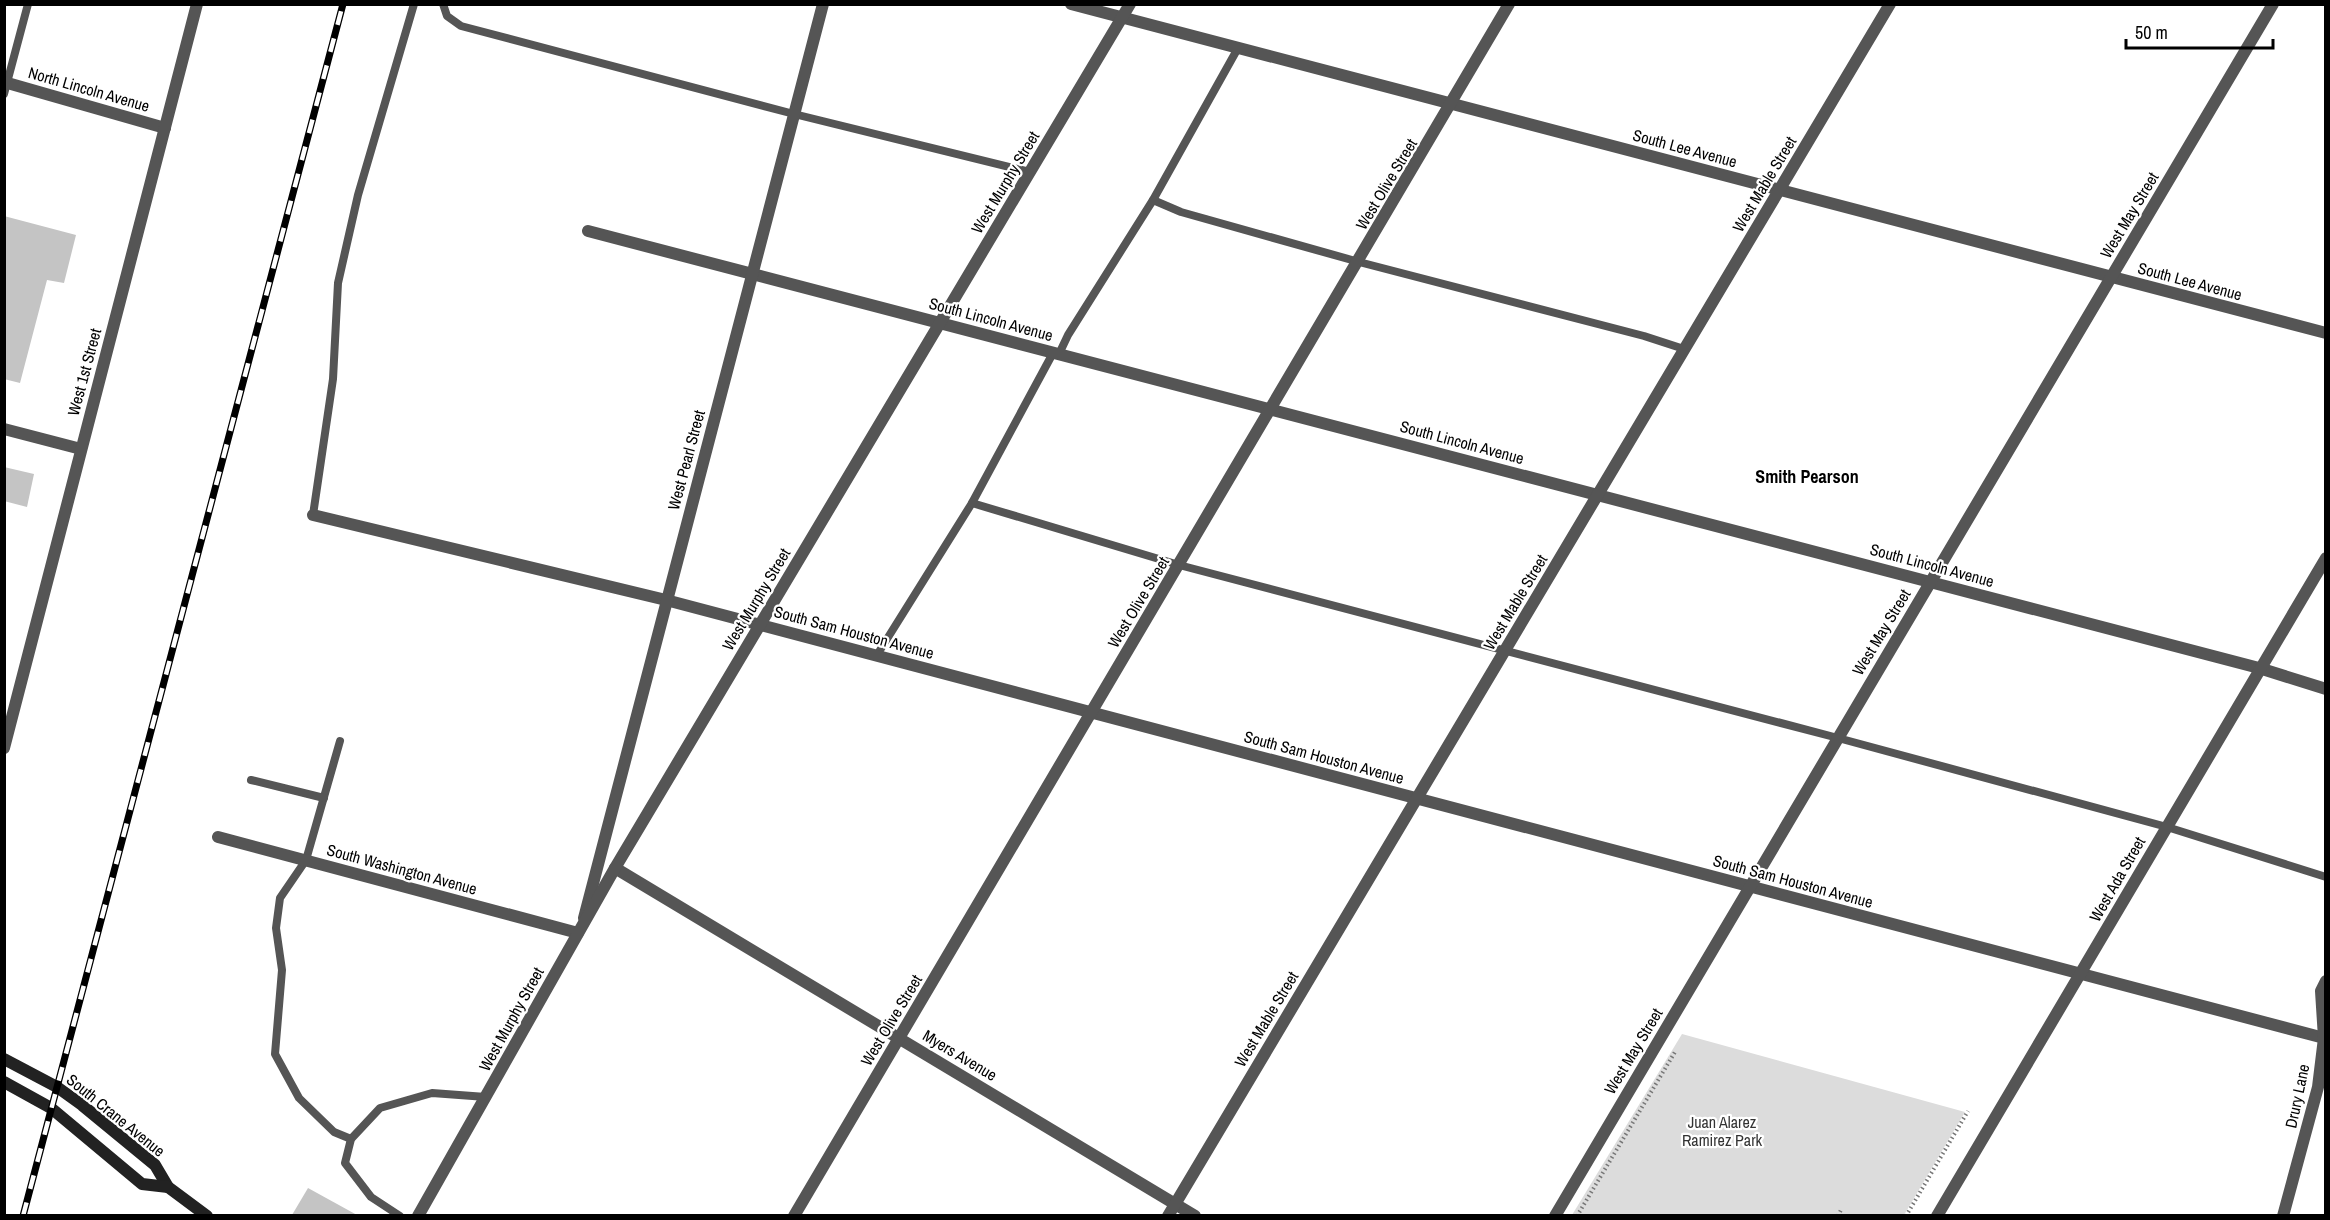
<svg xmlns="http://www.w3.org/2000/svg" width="2330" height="1220" font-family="'Archivo Narrow',sans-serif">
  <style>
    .green { fill: #dcdcdc }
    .building { fill: #c4c4c4 }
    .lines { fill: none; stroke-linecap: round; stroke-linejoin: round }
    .path { stroke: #777; stroke-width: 4; stroke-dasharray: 1.5 3; stroke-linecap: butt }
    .service { stroke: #555; stroke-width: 8 }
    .minor { stroke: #555; stroke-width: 12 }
    .tertiary { stroke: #555; stroke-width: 12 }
    .secondary { stroke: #222; stroke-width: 12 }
    .rail-casing { stroke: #000; stroke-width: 7 }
    .rail { stroke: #fff; stroke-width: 4.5; stroke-dasharray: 14; stroke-linecap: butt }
    .labels { text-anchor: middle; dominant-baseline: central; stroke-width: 4.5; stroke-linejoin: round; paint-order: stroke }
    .street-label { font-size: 16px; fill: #000; stroke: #fff }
    .park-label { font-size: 16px; fill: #333; stroke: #fff }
    .neighbourhood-label { font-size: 18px; font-weight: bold; fill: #000; stroke: #fff }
  </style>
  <rect width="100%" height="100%" fill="#fff"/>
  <polygon class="green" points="1682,1034 1965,1112 1904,1215 1572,1215"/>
  <g class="building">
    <polygon points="4,216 76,235 64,283 47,280 20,383 4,379"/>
    <polygon points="4,467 34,474 27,507 4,501"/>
    <polygon points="308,1188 357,1215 292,1215"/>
  </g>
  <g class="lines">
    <g class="path">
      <polyline points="1577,1216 1675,1052"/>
      <polyline points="1838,1216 1842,1208"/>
      <polyline points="1906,1216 1968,1111"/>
    </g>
    <g class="service">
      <polyline points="443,4 447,16 461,26 794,114 1030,172"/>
      <polyline points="4,94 28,4"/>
      <polyline points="1153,200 1238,48"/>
      <polyline points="1059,354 1068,335 1153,200 1181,212 1359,262 1644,336 1684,349"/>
      <polyline points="972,503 1179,565 1838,738 2167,827 2326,877"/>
      <polyline points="313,515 333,379 338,283 358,195 414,4"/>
      <polyline points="877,655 972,503 1053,353"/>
      <polyline points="340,741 306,860 280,898 276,928 282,970 275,1054 299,1098 334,1132 351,1139"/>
      <polyline points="251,780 324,798"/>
      <polyline points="400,1216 371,1197 345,1163 351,1139 380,1108 432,1093 486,1097"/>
    </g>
    <g class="minor">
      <polyline points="1071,4 2326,333"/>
      <polyline points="4,82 165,128"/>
      <polyline points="588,231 1930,582 2259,668 2326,689"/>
      <polyline points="4,429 81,449"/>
      <polyline points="313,515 666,600 2324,1038"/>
      <polyline points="4,748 197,4"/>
      <polyline points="218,837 578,933"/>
      <polyline points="615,868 1195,1216"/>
      <polyline points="584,918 823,4"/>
      <polyline points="794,1216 1509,4"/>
      <polyline points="1168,1216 1890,4"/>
      <polyline points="1555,1216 2273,4"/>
      <polyline points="1937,1216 2326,558"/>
      <polyline points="2283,1216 2318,1087 2324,1038 2321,991 2326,981"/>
    </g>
    <polyline class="tertiary" points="418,1216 615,868 1130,4"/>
    <g class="secondary">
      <polyline points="4,1059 57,1087 82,1105 155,1165 168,1187 207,1216"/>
      <polyline points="4,1082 51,1108 142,1184 168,1187"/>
    </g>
    <defs>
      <polyline id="rail" points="23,1216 343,4"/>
    </defs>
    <use href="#rail" class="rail-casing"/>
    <use href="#rail" class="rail"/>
  </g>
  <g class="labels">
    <g class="street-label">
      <text transform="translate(89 89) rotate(16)">North Lincoln Avenue</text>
      <text transform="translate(1685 148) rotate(15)">South Lee Avenue</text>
      <text transform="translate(1005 182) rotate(-59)">West Murphy Street</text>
      <text transform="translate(1386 184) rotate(-59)">West Olive Street</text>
      <text transform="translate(1764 184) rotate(-59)">West Mable Street</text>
      <text transform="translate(2129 215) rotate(-59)">West May Street</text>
      <text transform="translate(2190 281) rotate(15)">South Lee Avenue</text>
      <text transform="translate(991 319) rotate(15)">South Lincoln Avenue</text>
      <text transform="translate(84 372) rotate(-75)">West 1st Street</text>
      <text transform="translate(1462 442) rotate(15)">South Lincoln Avenue</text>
      <text transform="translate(686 460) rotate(-75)">West Pearl Street</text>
      <text transform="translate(1932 565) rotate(15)">South Lincoln Avenue</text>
      <text transform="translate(756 599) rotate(-59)">West Murphy Street</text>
      <text transform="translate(1138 602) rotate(-59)">West Olive Street</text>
      <text transform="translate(1515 602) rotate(-59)">West Mable Street</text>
      <text transform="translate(854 632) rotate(15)">South Sam Houston Avenue</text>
      <text transform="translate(1881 632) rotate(-59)">West May Street</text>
      <text transform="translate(1324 757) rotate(15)">South Sam Houston Avenue</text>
      <text transform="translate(402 869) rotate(15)">South Washington Avenue</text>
      <text transform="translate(2117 879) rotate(-60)">West Ada Street</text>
      <text transform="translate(1793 881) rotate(15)">South Sam Houston Avenue</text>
      <text transform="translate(511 1019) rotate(-61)">West Murphy Street</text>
      <text transform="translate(1266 1019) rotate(-59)">West Mable Street</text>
      <text transform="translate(891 1020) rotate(-59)">West Olive Street</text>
      <text transform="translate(1633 1051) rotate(-59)">West May Street</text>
      <text transform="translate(960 1055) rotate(31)">Myers Avenue</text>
      <text transform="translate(2297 1096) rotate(-78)">Drury Lane</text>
      <text transform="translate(116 1115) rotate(39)">South Crane Avenue</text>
    </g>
    <g class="park-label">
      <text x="1722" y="1122">Juan Alarez<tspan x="1722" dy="18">Ramirez Park</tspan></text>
    </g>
    <g class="neighbourhood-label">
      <text x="1807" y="476">Smith Pearson</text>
    </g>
  </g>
  <rect width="2330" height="1220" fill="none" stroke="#000000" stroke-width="12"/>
  <path d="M2126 39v9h147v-9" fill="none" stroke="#000000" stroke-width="3"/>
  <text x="2135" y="39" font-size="18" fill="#000000" stroke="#ffffff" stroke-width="4.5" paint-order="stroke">50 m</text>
</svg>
